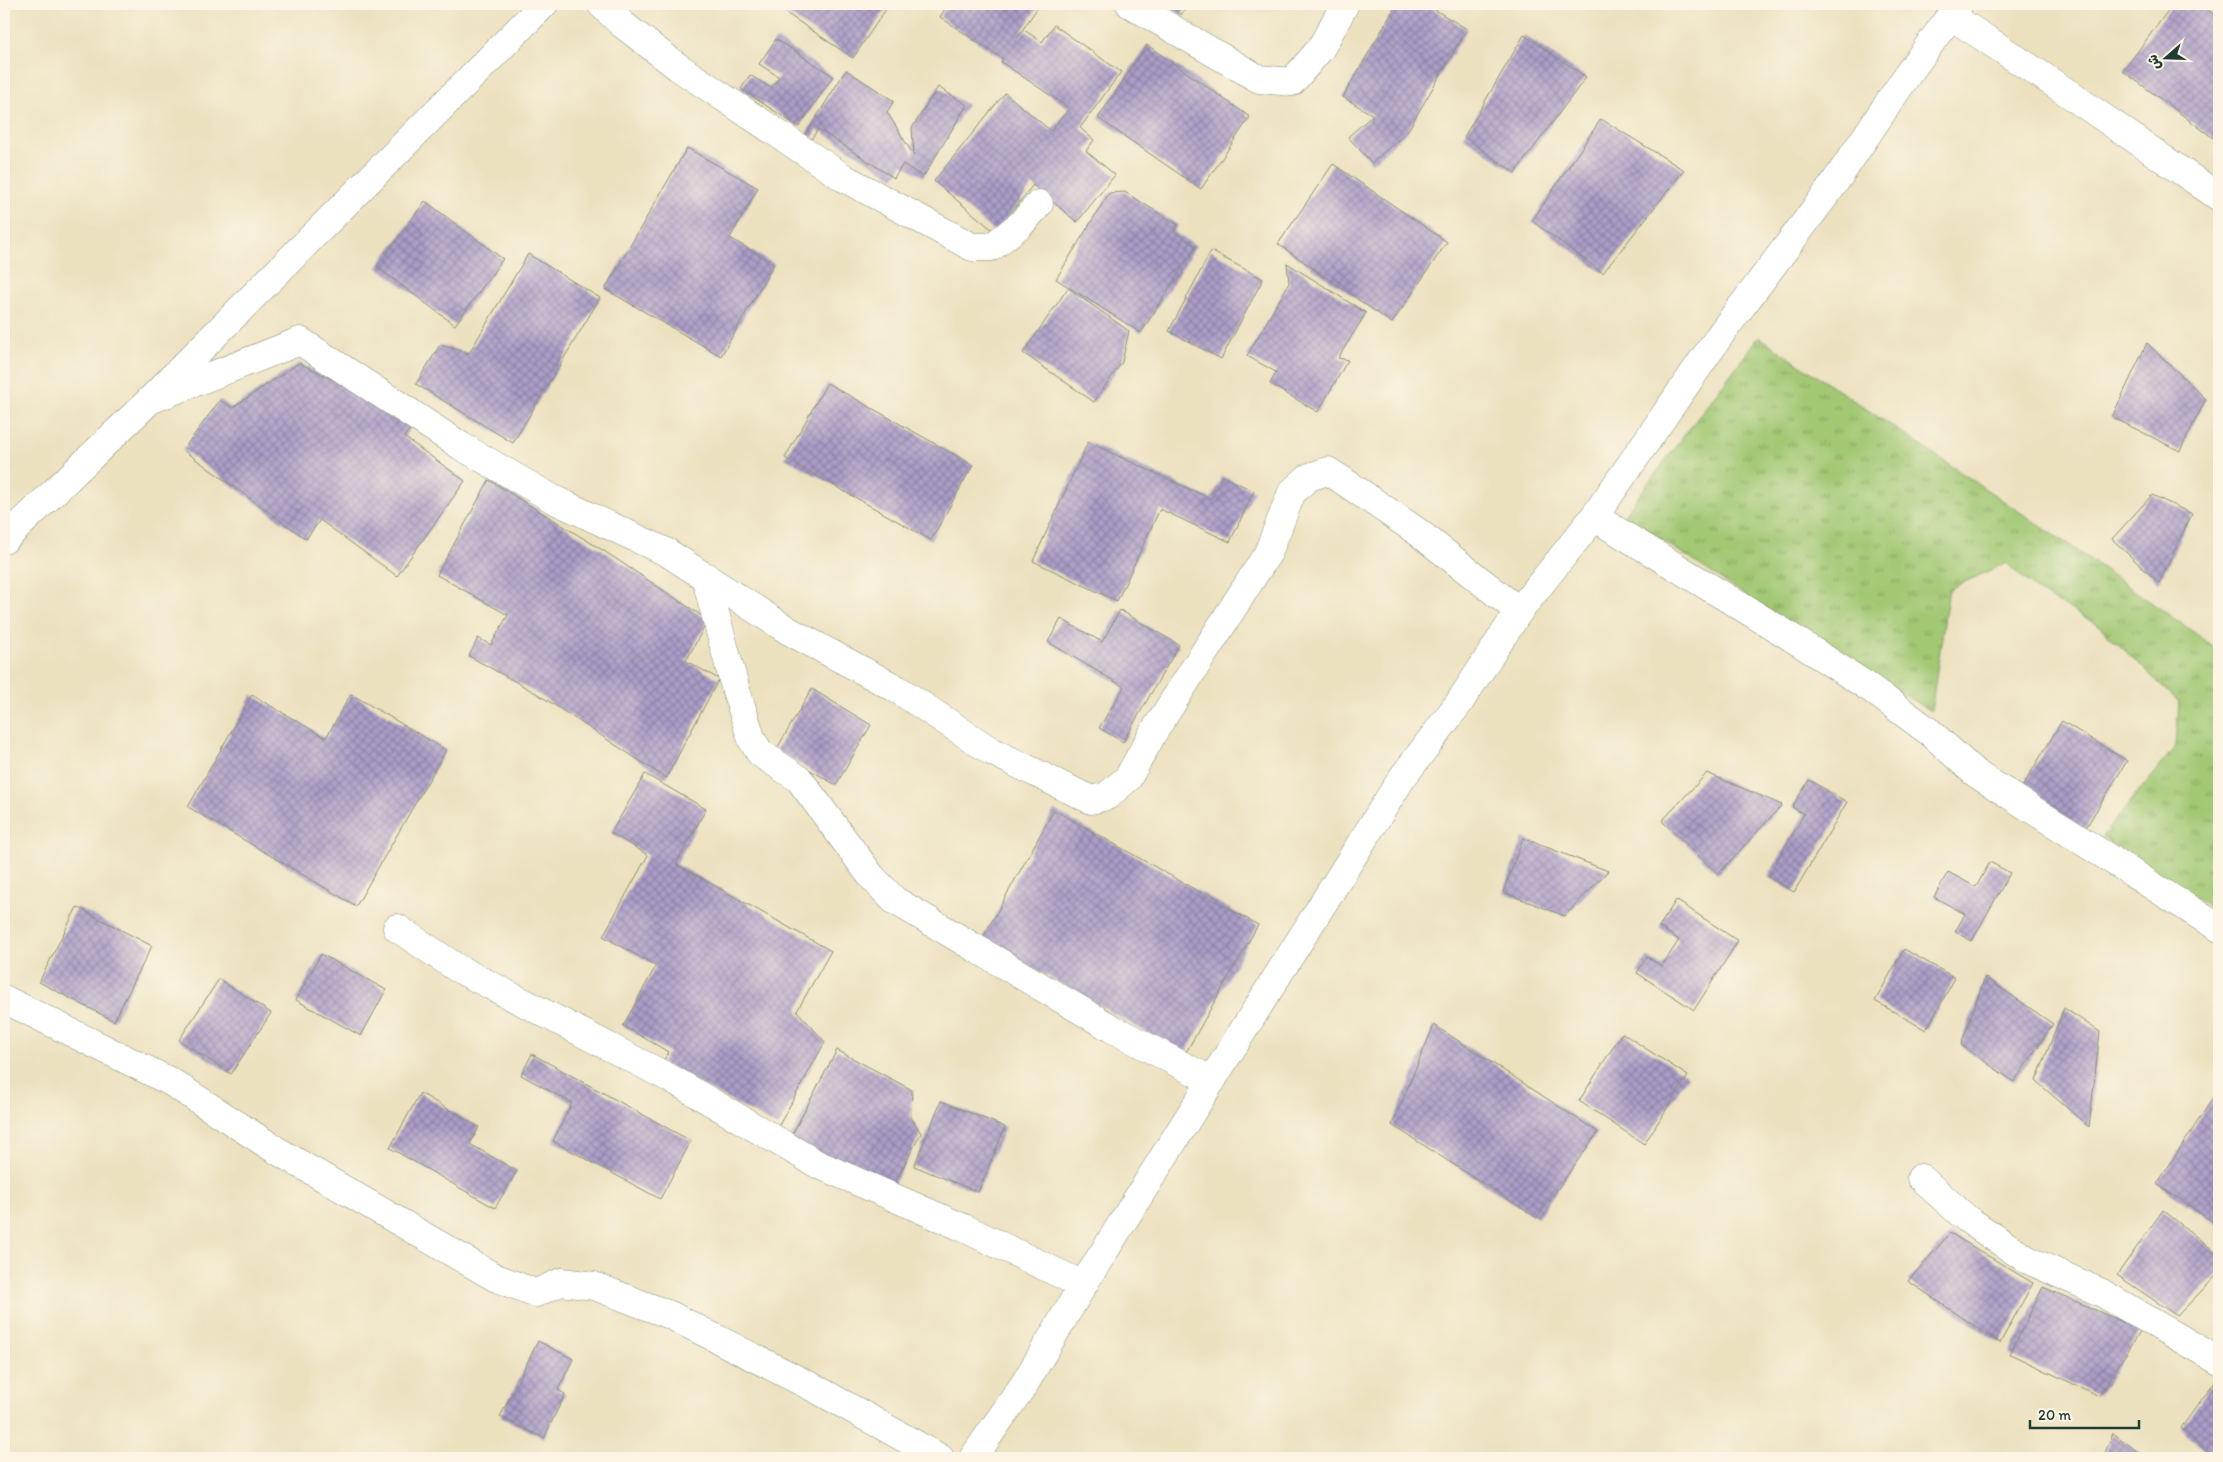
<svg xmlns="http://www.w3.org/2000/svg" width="2223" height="1462" font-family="Itim,'Playpen Sans Arabic',sans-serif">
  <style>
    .grass { fill: url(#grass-tufts); stroke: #608254 }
    .building { fill: url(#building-cross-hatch) }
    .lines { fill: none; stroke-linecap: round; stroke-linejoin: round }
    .minor-casing { stroke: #868f7a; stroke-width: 29 }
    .minor { stroke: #fff; stroke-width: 28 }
  </style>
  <defs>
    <pattern id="grass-tufts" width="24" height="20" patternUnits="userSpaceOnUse" patternTransform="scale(1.25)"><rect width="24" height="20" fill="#a2c873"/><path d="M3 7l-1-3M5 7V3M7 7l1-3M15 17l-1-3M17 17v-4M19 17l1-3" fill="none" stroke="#83a45f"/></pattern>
    <pattern id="building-cross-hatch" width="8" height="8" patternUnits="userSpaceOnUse" patternTransform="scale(1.25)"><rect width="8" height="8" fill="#aa9dc8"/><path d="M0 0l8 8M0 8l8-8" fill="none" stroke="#8a81a3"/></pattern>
  </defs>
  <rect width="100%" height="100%" fill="#fcf5e5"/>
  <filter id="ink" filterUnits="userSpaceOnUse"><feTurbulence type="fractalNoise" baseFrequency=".02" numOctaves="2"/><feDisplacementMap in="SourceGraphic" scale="10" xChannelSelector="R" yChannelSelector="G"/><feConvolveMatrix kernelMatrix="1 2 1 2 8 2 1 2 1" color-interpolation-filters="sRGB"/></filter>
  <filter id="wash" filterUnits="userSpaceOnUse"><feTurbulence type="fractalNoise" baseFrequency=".0096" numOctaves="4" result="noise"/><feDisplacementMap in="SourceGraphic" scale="20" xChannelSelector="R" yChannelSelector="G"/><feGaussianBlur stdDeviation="1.12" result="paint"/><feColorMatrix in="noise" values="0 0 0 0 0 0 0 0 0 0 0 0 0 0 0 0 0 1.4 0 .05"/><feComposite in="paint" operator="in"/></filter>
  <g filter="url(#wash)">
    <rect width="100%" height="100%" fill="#ece1bf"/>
    <polygon class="grass" points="1759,337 2072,547 2219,650 2219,913 2102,837 2176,746 2179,702 2097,624 2039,592 2006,563 1949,589 1931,711 1750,598 1624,515"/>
    <g id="blocks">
      <g class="building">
        <polygon points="788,4 878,4 886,9 853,58 783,11"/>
        <polygon points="948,4 1040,4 1017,38 1024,30 1042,42 1054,25 1121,72 1080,128 1094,140 1086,151 1115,175 1077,222 1033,185 995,232 934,181 1005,93 1051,131 1069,108 1001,62 1003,59 940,17"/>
        <polygon points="1166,4 1188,4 1181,15"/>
        <polygon points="1397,4 1425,4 1467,29 1407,132 1372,163 1348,137 1373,115 1343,97"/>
        <polygon points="2173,4 2199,4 2219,18 2219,135 2216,140 2123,71"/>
        <polygon points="1524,35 1586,77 1515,173 1464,137"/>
        <polygon points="776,39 833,76 799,127 741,89 750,75 771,88 779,77 759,64"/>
        <polygon points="1147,45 1250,117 1201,189 1098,118"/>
        <polygon points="846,70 894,101 887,112 914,156 912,128 938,87 967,105 923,177 903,164 894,178 818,129 810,141 804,137"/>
        <polygon points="1601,119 1684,170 1603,273 1532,221"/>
        <polygon points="687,148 758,188 730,238 774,264 721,356 605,289"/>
        <polygon points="1333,164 1447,242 1392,323 1278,244"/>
        <polygon points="1125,192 1178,225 1174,232 1196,246 1141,333 1056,279 1109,193"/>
        <polygon points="425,201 503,259 455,325 377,267"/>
        <polygon points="1211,251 1263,279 1221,359 1169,331"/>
        <polygon points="528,254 600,298 513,443 416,384 440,345 469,353"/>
        <polygon points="1287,263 1366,313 1338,358 1348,360 1318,412 1270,384 1276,372 1247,356 1289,283"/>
        <polygon points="1068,288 1129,331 1122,362 1094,402 1023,353"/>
        <polygon points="2147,343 2206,399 2180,451 2112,417"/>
        <polygon points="299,363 416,421 404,437 465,481 397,576 320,520 306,539 183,450 220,400 232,408"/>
        <polygon points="827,383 973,465 931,540 785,458"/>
        <polygon points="1088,442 1211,499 1222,476 1254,491 1230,542 1160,509 1117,601 1033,561"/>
        <polygon points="489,480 604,551 708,620 686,661 719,679 666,778 536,693 469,656 478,638 491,645 508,615 437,575"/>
        <polygon points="2152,495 2192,514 2159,583 2112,539"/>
        <polygon points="1120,610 1179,645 1123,742 1099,728 1124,687 1048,642 1061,619 1102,642"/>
        <polygon points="812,689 871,725 836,785 776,750"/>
        <polygon points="351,694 446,750 356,906 188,807 252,695 326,738"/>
        <polygon points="2062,721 2127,761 2085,829 2021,789"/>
        <polygon points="1707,773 1782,805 1718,874 1662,821"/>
        <polygon points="645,774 706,809 676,864 831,951 797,1011 825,1042 778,1127 662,1063 669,1052 623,1026 656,966 603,936 648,855 611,833"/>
        <polygon points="1809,780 1847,802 1794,892 1768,877 1804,814 1792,807"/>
        <polygon points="1054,810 1258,925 1185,1054 982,939"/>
        <polygon points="1523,838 1608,871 1565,916 1503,892"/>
        <polygon points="1990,862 2010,873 1972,941 1955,932 1965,914 1934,897 1948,872 1976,887"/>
        <polygon points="1676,900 1738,941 1694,1010 1637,973 1647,957 1662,966 1679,940 1659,927"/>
        <polygon points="77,907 152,946 114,1021 39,982"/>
        <polygon points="1904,949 1955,978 1926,1030 1875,1001"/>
        <polygon points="321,954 386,990 361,1036 296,1000"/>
        <polygon points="1985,977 2053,1024 2014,1082 1961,1045"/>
        <polygon points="219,979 271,1013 231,1074 179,1040"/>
        <polygon points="2064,1008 2100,1032 2089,1127 2036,1081"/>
        <polygon points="1434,1025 1598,1132 1537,1218 1392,1125"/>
        <polygon points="1622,1033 1688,1076 1644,1144 1579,1101"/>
        <polygon points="837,1050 912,1090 911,1118 921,1133 889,1194 789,1140"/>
        <polygon points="532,1054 691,1141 660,1199 553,1141 572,1103 521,1075"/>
        <polygon points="2219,1089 2219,1223 2218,1225 2157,1184"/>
        <polygon points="420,1093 479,1127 470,1144 517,1171 495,1208 390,1148"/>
        <polygon points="941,1101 1005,1127 978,1192 914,1166"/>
        <polygon points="2163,1210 2219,1255 2219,1273 2177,1316 2117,1275"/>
        <polygon points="1950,1233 2033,1283 2000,1343 1908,1281"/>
        <polygon points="2043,1287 2141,1330 2099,1396 2010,1354"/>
        <polygon points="538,1341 573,1359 558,1390 565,1394 544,1438 500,1417"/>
        <polygon points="2215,1381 2219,1384 2219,1458 2213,1458 2181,1428"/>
        <polygon points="2113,1433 2146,1458 2103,1458"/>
      </g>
    </g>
  </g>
  <g filter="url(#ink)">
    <use href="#blocks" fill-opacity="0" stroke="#868f7a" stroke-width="1"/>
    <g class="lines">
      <defs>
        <g id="minor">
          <polyline points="601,4 622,24 678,67 844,178 972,247 992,247 1021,224 1039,204"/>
          <polyline points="1130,4 1259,79 1292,82 1321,48 1345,4"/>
          <polyline points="1951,16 2056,85 2219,197"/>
          <polyline points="150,400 300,341 461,446 553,499 668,553 789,631 897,689 991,751 1091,800 1107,796 1128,778 1153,733 1268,553 1292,492 1309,477 1328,471 1339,478 1418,532 1519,611"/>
          <polyline points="1594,517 1783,632 1870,688 1931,733 1975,773 2219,928"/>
          <polyline points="4,540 150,400 544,4"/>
          <polyline points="705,576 735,687 752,740 760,753 799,779 871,876 894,900 1111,1028 1212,1081"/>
          <polyline points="397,928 457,968 677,1082 817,1164 964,1228 1083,1285"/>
          <polyline points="4,999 171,1082 276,1150 496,1278 536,1293 561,1282 594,1286 670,1315 818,1390 940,1458"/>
          <polyline points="1921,1178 1967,1219 2026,1259 2102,1293 2219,1361"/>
          <polyline points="973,1458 1025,1383 1083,1285 1402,778 1459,703 1519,611 1594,517 1723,331 1831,188 1908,74 1959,4"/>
        </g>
      </defs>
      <use href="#minor" class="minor-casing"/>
      <use href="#minor" class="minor"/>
    </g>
  </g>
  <rect width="2223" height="1462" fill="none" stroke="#fcf5e5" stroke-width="20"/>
  <g transform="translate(2166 58) rotate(250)" stroke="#fcf5e5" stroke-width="4" paint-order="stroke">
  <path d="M0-4L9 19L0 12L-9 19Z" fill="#1f3d34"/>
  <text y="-8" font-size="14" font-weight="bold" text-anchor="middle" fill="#1f3d34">ش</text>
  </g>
  <path d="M2030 1420v8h109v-8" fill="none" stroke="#1f3d34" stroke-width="2.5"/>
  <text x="2038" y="1420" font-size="15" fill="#1f3d34" stroke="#fcf5e5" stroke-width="4" paint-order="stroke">20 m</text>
</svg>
